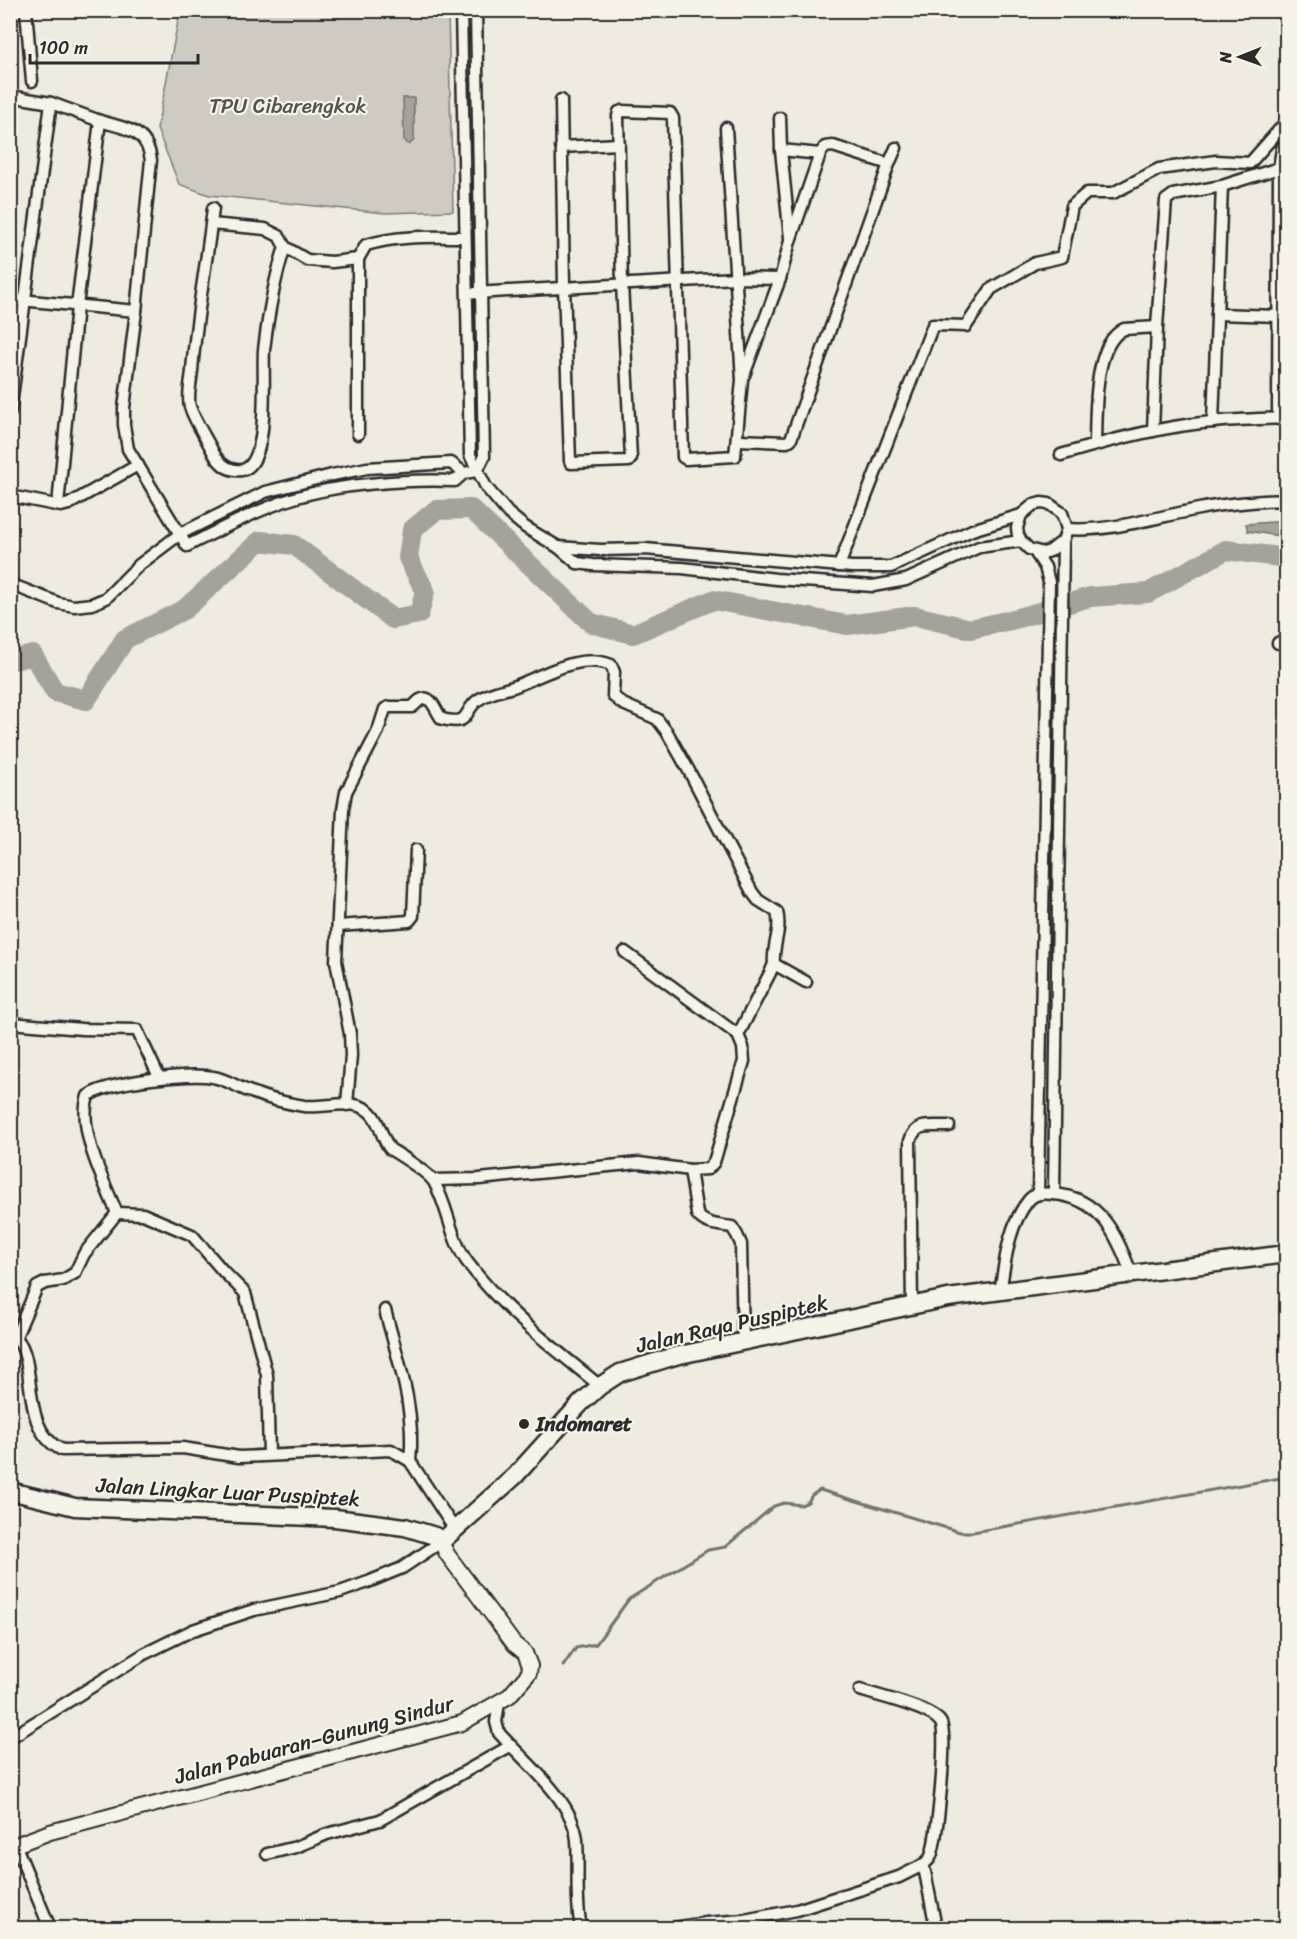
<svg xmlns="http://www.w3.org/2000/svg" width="1297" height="1939" font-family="Sriracha,sans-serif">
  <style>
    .green { fill: #cfcbc2; stroke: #7d7b76; stroke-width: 1.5 }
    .water { fill: #a4a29a; stroke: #74726e; stroke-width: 1.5 }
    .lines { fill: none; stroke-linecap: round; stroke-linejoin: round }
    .stream { stroke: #74726e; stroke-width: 3 }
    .river { stroke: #a4a29a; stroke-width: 20 }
    .minor-casing { stroke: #2b2b2b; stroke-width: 15 }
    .tertiary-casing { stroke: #2b2b2b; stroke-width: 18 }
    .primary-casing { stroke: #2b2b2b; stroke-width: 21 }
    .minor { stroke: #f7f3e8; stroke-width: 10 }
    .tertiary { stroke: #f7f3e8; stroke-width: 14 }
    .primary { stroke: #f7f3e8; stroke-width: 16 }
    .poi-dot { fill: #2b2b2b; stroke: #f7f3e8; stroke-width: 2 }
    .labels { text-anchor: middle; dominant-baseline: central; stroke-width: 4.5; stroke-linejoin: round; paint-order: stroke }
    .park-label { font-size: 21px; fill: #545351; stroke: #f7f3e8 }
    .street-label { font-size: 21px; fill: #2b2b2b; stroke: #f7f3e8 }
    .poi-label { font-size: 21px; font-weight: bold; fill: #2b2b2b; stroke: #f7f3e8; text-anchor: start }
  </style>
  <rect width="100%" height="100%" fill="#efebe0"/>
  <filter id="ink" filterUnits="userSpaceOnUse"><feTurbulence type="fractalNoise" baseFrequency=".0167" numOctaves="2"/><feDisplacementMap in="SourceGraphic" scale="12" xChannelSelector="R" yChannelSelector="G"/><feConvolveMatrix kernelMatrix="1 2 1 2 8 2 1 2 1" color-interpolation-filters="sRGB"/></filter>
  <g filter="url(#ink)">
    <polygon class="green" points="180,11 448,11 453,211 385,213 209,195 179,184 157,129"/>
    <g class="water">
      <polygon points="403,98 414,98 414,140 409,145 404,140"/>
      <polygon points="1286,521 1286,537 1248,531 1246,524"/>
    </g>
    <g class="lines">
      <polyline class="stream" points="563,1666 576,1648 596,1644 629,1599 708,1550 725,1547 774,1506 784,1503 801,1505 808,1502 812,1495 820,1490 960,1532 973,1532 1286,1477"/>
      <polyline class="river" points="10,661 33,655 55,692 86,700 125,639 185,609 260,541 294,545 393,619 419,614 425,591 408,558 412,530 436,510 471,509 591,623 633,634 713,600 847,625 915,616 971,629 1015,619 1090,597 1148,593 1226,550 1286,558"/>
      <defs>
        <g id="minor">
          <polyline points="26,10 32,81"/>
          <polyline points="461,10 470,455 486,487 508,513 525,527 558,547 577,563 593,565 682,568 776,579 873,586 906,580 979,547 1021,541"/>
          <polyline points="476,10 484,457 477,471"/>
          <polyline points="10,96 51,103 100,121"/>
          <polyline points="561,100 564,286 570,461 571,463 629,461 631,458 622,284 618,116 619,112 622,111 670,113 673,118 683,457 686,459 735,456 742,380 726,128"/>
          <polyline points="780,118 781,150 790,238"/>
          <polyline points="561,147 619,144"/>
          <polyline points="781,150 820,154"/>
          <path d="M211,224L265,229L279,236L285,247C274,280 268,316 264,350C262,374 271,464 242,470C226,472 217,461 211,448C204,435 195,421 190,407C187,398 191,382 192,371C196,316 207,263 213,208"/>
          <polyline points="285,247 307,260 332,262 358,259 358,434"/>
          <path d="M358,259L366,245C399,235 431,237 465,237"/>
          <polyline points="475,293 735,278 780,279"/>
          <polyline points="10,299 136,311"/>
          <polyline points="1217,314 1278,316"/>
          <polyline points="744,375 780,279 790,241 820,154 825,147 833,146 889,164"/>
          <polyline points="10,412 51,103"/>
          <polyline points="1278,419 1279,168 1282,149 1286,141"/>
          <polyline points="1213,422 1222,186"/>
          <polyline points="1153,431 1157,327 1166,200 1173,195 1222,186 1279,168"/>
          <polyline points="738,440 787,442 791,439 889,164 896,148"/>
          <path d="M1095,444C1096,414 1093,344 1124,329L1157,327"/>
          <path d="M1061,455C1110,440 1162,426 1213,422C1237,419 1262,419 1286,418"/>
          <polyline points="10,496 61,506 69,504 138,465"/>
          <path d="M58,505L77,306L100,121C126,129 147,129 151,160L136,311L124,408V425L128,449L187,546C221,529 255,511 291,499C337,484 407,479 455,481L464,473L477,471"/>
          <path d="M1067,529C1111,532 1156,517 1199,509C1228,503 1257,501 1286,500"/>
          <polyline points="558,547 600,550 645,549 852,567 891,567 972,530 1021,515 1033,505 1041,503 1049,504 1062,513 1067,529 1063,541 1050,551 1043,553 1029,549 1021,541 1018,535 1017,528 1021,515"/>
          <polyline points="1035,552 1045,567 1049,582 1038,1194"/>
          <polyline points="839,566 933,325 966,326 991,289 1035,263 1062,257 1072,206 1087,193 1113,193 1159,169 1216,161 1250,163 1286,122"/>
          <polyline points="10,584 58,603 74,606 92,604 106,598 139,565 180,534 265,492 332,475 367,468 451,463 464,473"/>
          <polyline points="1278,643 1286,639"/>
          <polyline points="338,926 409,921 413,916 416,850"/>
          <polyline points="625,952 738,1035"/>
          <polyline points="10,1023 82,1029 137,1030 159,1077"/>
          <path d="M347,1105L351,1055L350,1034L336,961L343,809L346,792L378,731L385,709L389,707H412C415,705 417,702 420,700C432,693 436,713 442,719C472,726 462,712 478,700C487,693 503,690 513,687C543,676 579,652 611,665L614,672L613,696L623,704L657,719L667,732L689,771L752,892L758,900L777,912C782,931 772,945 774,964"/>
          <path d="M690,1170L697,1214C704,1225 720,1225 732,1227L737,1235L741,1244L743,1341"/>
          <polyline points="433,1180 479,1179 639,1163 690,1170 708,1169 714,1162 744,1061 743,1047 738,1035 770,973 774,964 806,982"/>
          <polyline points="1054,1194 1063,541"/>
          <polyline points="117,1213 143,1214 192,1235 223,1271 245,1293 267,1375 269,1455"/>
          <path d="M1000,1293C1005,1262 1008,1226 1028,1201C1034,1193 1043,1193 1053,1194C1100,1197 1117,1235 1131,1273"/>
          <path d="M912,1305L910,1141C916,1121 931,1127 949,1126"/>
          <path d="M385,1310C398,1360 416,1409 410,1461"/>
          <path d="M11,1334C42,1353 15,1427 62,1450L183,1448L239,1457L391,1450L410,1461L455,1530"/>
          <path d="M16,1336L37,1287L45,1283L63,1280L75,1273L84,1254L117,1213C104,1182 77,1129 88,1096C107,1082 190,1072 213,1077C226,1079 239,1088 251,1092C268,1099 286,1103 304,1106C321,1108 344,1101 359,1106C380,1112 379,1135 390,1149C401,1156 428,1172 434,1182C449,1208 450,1239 468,1263C504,1311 554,1348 600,1386"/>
          <path d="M860,1690C877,1696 933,1708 941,1723C948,1736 937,1841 931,1856C929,1861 925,1863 921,1866"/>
          <path d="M499,1703L496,1722L499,1733C525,1762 573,1800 577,1840C579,1870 575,1899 581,1928"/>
          <polyline points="10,1738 144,1654 193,1630 254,1610 340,1592 368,1582 402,1568 441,1542"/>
          <polyline points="15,1844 50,1928"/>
          <polyline points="267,1854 296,1847 327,1834 380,1820 510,1746"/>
          <polyline points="674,1928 705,1923 744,1920 797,1910 899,1877 921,1866 925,1872 936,1928"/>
        </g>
        <polyline id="tertiary" points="10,1847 50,1832 462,1723 509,1696 529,1673 530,1666 525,1653 514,1644 447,1554 441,1542"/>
        <polyline id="primary" points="10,1491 75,1507 335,1518 405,1527 435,1536 441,1542 515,1476 581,1403 600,1386 620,1373 675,1356 948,1298 1286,1254"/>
      </defs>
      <use href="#minor" class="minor-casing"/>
      <use href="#tertiary" class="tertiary-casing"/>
      <use href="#primary" class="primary-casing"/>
      <use href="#minor" class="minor"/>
      <use href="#tertiary" class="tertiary"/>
      <use href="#primary" class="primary"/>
    </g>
  </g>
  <circle class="poi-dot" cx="524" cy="1424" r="6"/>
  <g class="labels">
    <g class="park-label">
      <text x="288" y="106">TPU Cibarengkok</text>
    </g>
    <g class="street-label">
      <text transform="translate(732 1324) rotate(-13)">Jalan Raya Puspiptek</text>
      <text transform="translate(228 1492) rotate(3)">Jalan Lingkar Luar Puspiptek</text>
      <text transform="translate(314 1740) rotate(-15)">Jalan Pabuaran–Gunung Sindur</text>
    </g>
    <g class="poi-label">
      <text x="536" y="1424">Indomaret</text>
    </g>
  </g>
  <rect width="1297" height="1939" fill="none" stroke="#f7f3e8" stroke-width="36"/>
  <rect x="18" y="18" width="1261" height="1903" fill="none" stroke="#2b2b2b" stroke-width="2" filter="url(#ink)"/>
  <g transform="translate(1240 57) rotate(269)" stroke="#f7f3e8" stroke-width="4.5" paint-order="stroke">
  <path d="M0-4.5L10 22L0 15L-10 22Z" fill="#2b2b2b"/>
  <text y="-9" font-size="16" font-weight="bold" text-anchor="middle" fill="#2b2b2b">N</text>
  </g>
  <path d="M30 54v9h168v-9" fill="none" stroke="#2b2b2b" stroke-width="3"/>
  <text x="39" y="54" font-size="18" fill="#2b2b2b" stroke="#f7f3e8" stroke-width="4.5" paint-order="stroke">100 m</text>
</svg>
